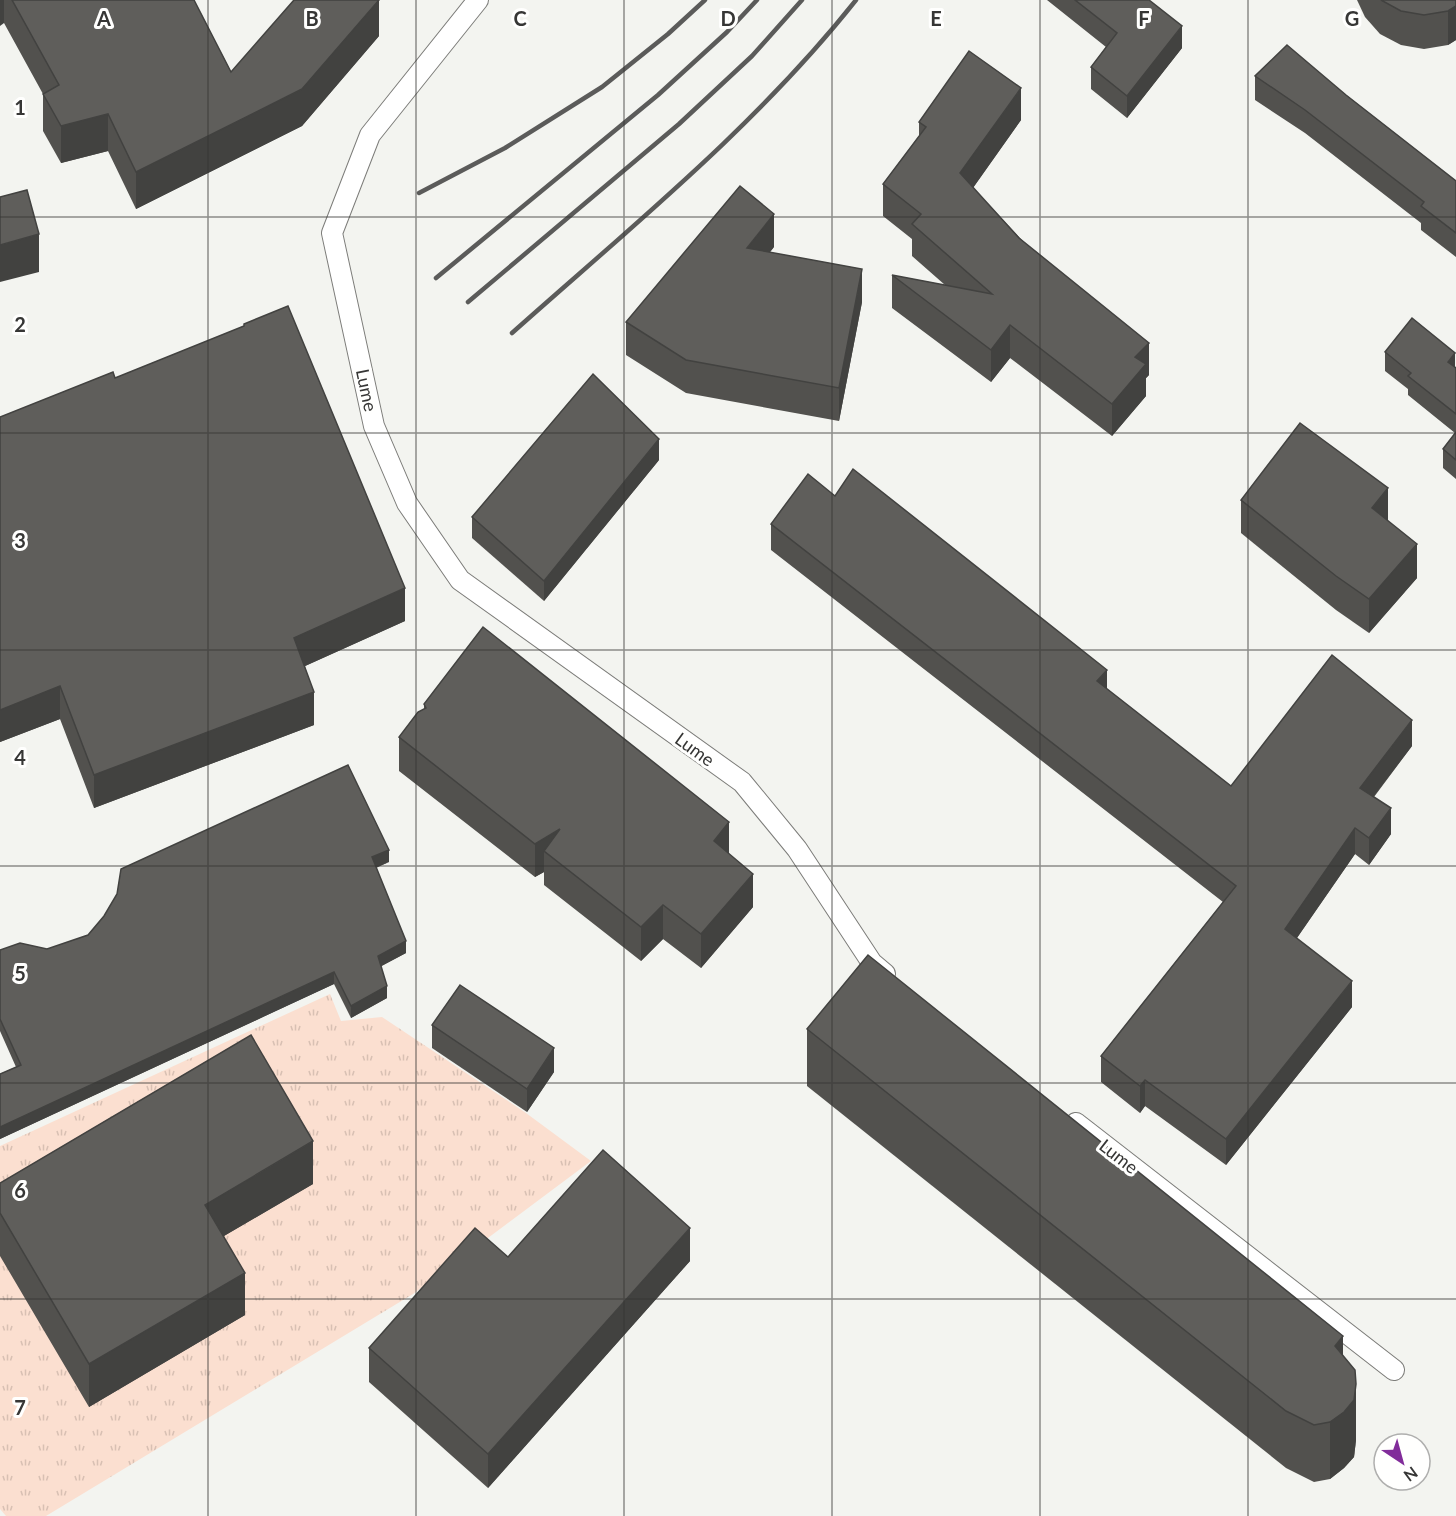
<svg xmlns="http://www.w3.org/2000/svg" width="1456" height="1516" font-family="Lato,sans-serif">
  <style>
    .grass { fill: url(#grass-tufts) }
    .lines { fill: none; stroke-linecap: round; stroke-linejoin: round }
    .service-casing { stroke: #7c7c79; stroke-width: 22 }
    .service { stroke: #fff; stroke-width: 20 }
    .rail { stroke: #5b5b5a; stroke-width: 4.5 }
    .wall { fill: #52514e }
    .shaded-wall { fill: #424240 }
    .building { fill: #5f5e5b; stroke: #424240; stroke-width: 1.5 }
    .grid { fill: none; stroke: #363635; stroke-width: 1.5; stroke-opacity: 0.55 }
    .labels { text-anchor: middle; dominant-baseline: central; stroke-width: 6; stroke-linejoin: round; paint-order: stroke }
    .street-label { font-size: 18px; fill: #363635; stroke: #fffffe }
    .grid-label { font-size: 20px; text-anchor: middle; font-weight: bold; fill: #363635; stroke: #fffffe; stroke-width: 6; stroke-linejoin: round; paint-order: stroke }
  </style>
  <defs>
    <pattern id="grass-tufts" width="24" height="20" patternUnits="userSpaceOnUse" patternTransform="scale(1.5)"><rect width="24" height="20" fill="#fbdfd0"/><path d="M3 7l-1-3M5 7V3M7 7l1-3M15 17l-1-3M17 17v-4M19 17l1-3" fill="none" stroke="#d8c0b3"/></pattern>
  </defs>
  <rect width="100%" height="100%" fill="#f3f4f0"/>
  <polygon class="grass" points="330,994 341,1021 382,1017 526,1113 591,1161 413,1294 46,1516 6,1516 0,1509 0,1146"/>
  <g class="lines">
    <defs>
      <g id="service">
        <polyline points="478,0 370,135 332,233 374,426 407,503 460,580 742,782 797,849 872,963 885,974"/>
        <polyline points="1076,1123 1394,1370"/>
      </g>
    </defs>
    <use href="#service" class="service-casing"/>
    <use href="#service" class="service"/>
    <g class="rail">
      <polyline points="419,193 505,148 602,87 668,34 705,0"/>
      <polyline points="436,278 658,95 727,32 757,0"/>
      <polyline points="468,302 679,124 752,56 802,0"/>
      <path d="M512,333C631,227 757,125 856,0"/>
    </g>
  </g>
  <g class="wall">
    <polygon points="0,0 194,0 231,72 379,0 379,36 302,126 136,209 108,151 61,163 43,131 43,94 4,23"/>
    <polygon points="1047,0 1149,0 1182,48 1127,118 1091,89 1091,67 1106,47"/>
    <polygon points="1357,0 1456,0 1456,40 1448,45 1424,49 1401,45 1380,34 1365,17"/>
    <polygon points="1255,76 1346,95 1456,181 1456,257 1421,230 1421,223 1305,133 1255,100"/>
    <polygon points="1021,120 973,188 1149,375 1146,378 1146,396 1112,436 1010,358 991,382 892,308 892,275 945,285 912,256 912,239 883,216 883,184 919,136 919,122"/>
    <polygon points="774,247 770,252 862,302 839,421 686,393 626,355 626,322"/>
    <polygon points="244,324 405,621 305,666 314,725 94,808 60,719 0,742 0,417 115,378 244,326"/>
    <polygon points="1385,352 1456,368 1456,479 1443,468 1443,449 1455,433 1408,395 1408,389 1385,371"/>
    <polygon points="659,460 544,601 472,538 472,517"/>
    <polygon points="835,496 1107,689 1231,786 1412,746 1374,797 1391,834 1369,865 1355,854 1297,938 1352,1007 1226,1165 1145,1106 1140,1113 1101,1082 1101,1056 1223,902 771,550 771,524"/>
    <polygon points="1241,500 1388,521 1417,578 1369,633 1336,610 1241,533"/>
    <polygon points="424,704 729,854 753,907 701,968 663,939 641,961 544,885 544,872 535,877 399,771 399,737 424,709"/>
    <polygon points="389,862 376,868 406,953 381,966 387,998 351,1018 334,984 0,1139 0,1074 16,1067 0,1031 0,950 47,949"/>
    <polygon points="432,1025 554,1072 527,1112 432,1048"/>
    <polygon points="807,1029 1343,1355 1356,1440 1354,1457 1344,1468 1330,1479 1314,1482 1286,1468 807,1086"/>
    <polygon points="0,1183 313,1184 224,1236 245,1315 89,1407 0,1256"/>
    <polygon points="508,1257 690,1261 488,1488 369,1382 369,1348"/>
  </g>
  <g class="shaded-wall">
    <polygon points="0,0 4,0 4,23 0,26"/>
    <polygon points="379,0 379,36 302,126 136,209 136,172"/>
    <polygon points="1456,6 1456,40 1448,45 1448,11"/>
    <polygon points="1182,26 1182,48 1127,118 1127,96"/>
    <polygon points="1021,88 1021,120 960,206 960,173"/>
    <polygon points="108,114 108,151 61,163 61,126"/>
    <polygon points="774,214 774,247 747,280 747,248"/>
    <polygon points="39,234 39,272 0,282 0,245"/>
    <polygon points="862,269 862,302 839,421 839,388"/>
    <polygon points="1010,325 1010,358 991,382 991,350"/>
    <polygon points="1149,343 1149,375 1146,378 1146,396 1112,436 1112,404 1135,357"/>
    <polygon points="1455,353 1455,372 1448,362"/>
    <polygon points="659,439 659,460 544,601 544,581"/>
    <polygon points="1388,488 1388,522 1372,508"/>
    <polygon points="1417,544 1417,578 1369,633 1369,599"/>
    <polygon points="405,588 405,621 294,671 294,638"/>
    <polygon points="1107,670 1107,696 1097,681"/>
    <polygon points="60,686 60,719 0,742 0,710"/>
    <polygon points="314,692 314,725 94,808 94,775"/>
    <polygon points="1412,720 1412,746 1360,814 1360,788"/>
    <polygon points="1391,808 1391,834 1369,865 1369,838"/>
    <polygon points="729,822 729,856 714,841"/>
    <polygon points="1355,828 1355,854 1285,955 1285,929"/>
    <polygon points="560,829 544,851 544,872 535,877 535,844"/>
    <polygon points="389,850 389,862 372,869 372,857"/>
    <polygon points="753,874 753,907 701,968 701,934"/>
    <polygon points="663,905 663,939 641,961 641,927"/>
    <polygon points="406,941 406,953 378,968 378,956"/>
    <polygon points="334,972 334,984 0,1139 0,1127"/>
    <polygon points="1352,981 1352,1007 1226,1165 1226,1139"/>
    <polygon points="387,986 387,998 351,1018 351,1006"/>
    <polygon points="554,1048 554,1072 527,1112 527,1089"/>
    <polygon points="1145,1080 1145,1106 1140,1113 1140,1086"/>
    <polygon points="313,1141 313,1184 205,1247 205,1205"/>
    <polygon points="690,1228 690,1261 488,1488 488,1454"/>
    <polygon points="245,1273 245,1315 89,1407 89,1364"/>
    <polygon points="1343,1336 1343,1393 1335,1346"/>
    <polygon points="1356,1384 1356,1440 1354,1457 1344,1468 1330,1479 1330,1422"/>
  </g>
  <g class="building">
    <polygon points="12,0 194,0 231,72 294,0 379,0 302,89 136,172 108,114 61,126 43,94 59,85"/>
    <polygon points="1075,0 1149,0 1182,26 1127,96 1091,67 1117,33"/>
    <polygon points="1381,0 1456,0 1456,6 1448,11 1424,15 1401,11"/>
    <polygon points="1287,45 1346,95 1456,181 1456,233 1421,206 1424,202 1305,110 1255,76"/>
    <polygon points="969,51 1021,88 960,173 1019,238 1149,343 1135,357 1146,364 1112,404 1010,325 991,350 892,275 992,294 912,224 921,214 883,184 926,127 919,122"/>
    <polygon points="740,186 774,214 747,248 862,269 839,388 686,360 626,322"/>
    <polygon points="27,190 39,234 0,245 0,197"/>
    <polygon points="288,306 405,588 294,638 314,692 94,775 60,686 0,710 0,417 113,372 115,378 244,326 244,324"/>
    <polygon points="1412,318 1455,353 1448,362 1456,368 1456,414 1408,376 1411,373 1385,352"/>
    <polygon points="593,374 659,439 544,581 472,517"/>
    <polygon points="1300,423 1388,488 1372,508 1417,544 1369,599 1336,576 1241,500"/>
    <polygon points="1456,432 1456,460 1443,449"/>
    <polygon points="853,469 1107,670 1097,681 1231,786 1332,655 1412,720 1360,788 1391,808 1369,838 1355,828 1285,929 1352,981 1226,1139 1145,1080 1140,1086 1101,1056 1236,886 771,524 808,474 835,496"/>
    <polygon points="483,627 729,822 714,841 753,874 701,934 663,905 641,927 544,851 560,829 535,844 399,737 418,712 426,708 424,704"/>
    <polygon points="348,765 389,850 372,857 406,941 378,956 387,986 351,1006 334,972 0,1127 0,1074 21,1065 0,1019 0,950 20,943 47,949 88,935 104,916 117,894 121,869"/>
    <polygon points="868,955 1343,1336 1335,1346 1355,1370 1356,1384 1354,1400 1344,1412 1330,1422 1314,1425 1286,1411 807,1029"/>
    <polygon points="460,985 554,1048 527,1089 432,1025"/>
    <polygon points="251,1035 313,1141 205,1205 245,1273 89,1364 0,1213 0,1183"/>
    <polygon points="603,1150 690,1228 488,1454 369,1348 475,1228 508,1257"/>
  </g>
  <path class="grid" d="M208,0V1516M416,0V1516M624,0V1516M832,0V1516M1040,0V1516M1248,0V1516M0,217H1456M0,433H1456M0,650H1456M0,866H1456M0,1083H1456M0,1299H1456"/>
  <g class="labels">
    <g class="street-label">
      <text transform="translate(367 390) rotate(78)">Lume</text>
      <text transform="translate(695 749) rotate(36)">Lume</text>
      <text transform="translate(1119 1156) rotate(38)">Lume</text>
    </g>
  </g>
  <g class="grid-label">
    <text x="104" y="26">A</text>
    <text x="312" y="26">B</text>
    <text x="520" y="26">C</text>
    <text x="728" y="26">D</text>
    <text x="936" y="26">E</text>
    <text x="1144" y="26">F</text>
    <text x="1352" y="26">G</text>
    <text x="20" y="115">1</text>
    <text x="20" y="332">2</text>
    <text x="20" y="548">3</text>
    <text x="20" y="765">4</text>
    <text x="20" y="981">5</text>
    <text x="20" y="1198">6</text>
    <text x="20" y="1415">7</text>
  </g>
  <g transform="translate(1402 1462) rotate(144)"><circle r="28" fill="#fffffe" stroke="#afafae" stroke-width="1.5"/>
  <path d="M0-4.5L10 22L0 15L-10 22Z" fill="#812c9a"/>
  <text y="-9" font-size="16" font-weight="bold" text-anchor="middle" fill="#363635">N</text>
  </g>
</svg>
